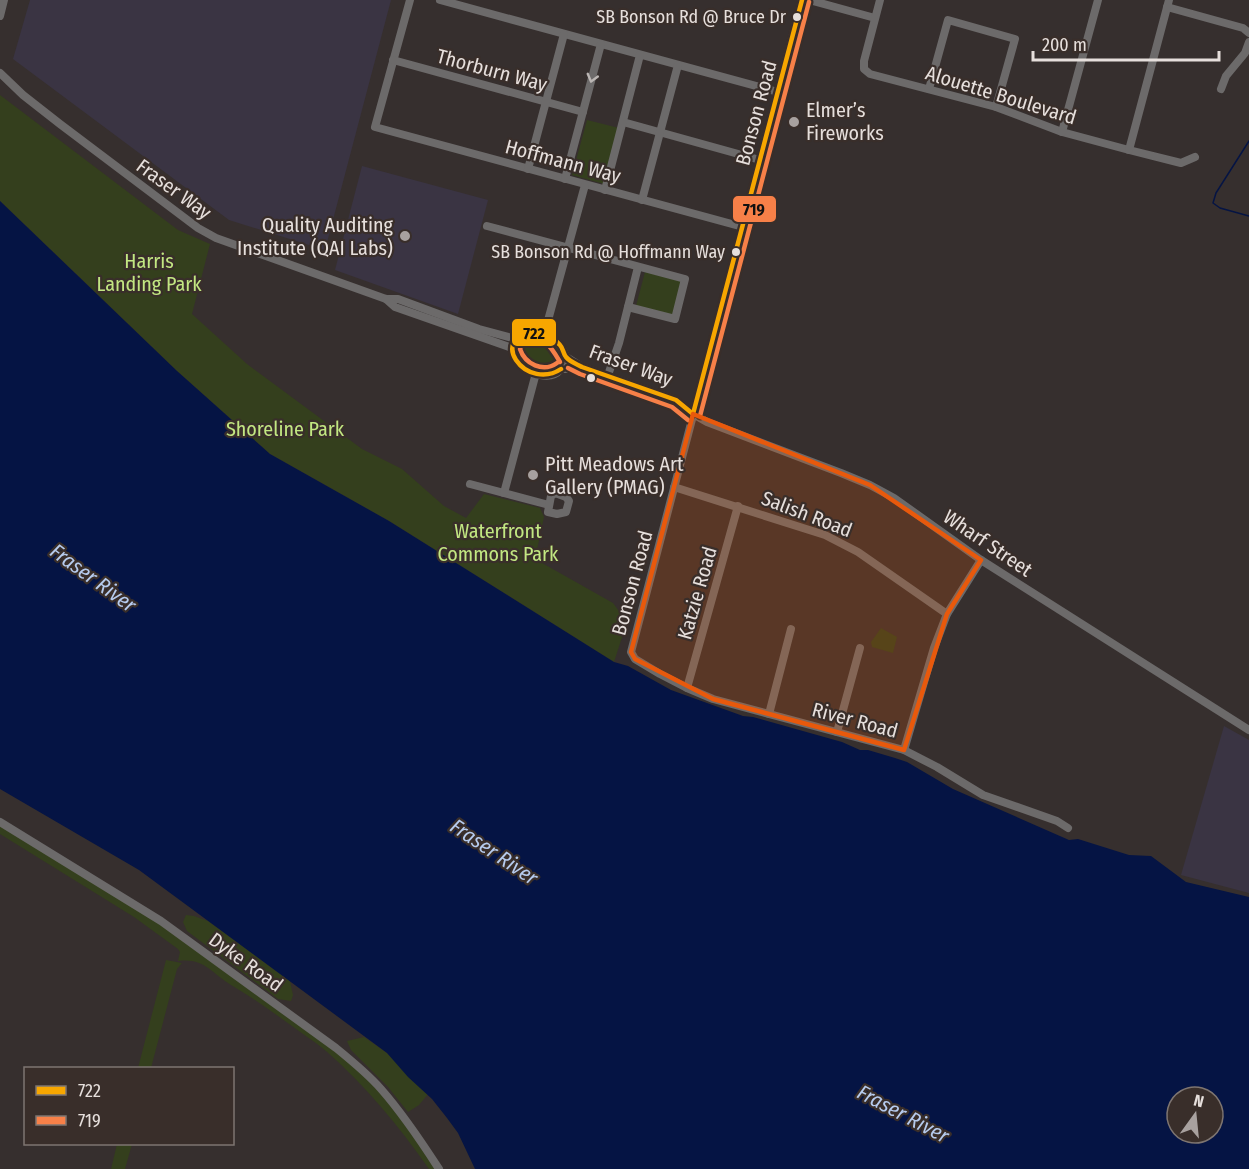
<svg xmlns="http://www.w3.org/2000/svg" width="1249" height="1169" font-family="'Fira Sans Condensed',sans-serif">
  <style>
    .industrial { fill: #3a3443 }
    .green { fill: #343f1d }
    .water { fill: #051444; fill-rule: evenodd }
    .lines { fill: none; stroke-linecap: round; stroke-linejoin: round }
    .stream { stroke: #051444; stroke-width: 1.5 }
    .minor { stroke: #6c6a6a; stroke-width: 8 }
    .bus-1-casing { stroke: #392e2a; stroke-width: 9 }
    .bus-2-casing { stroke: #392e2a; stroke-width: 9 }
    .bus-1 { stroke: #f7a600; stroke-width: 4.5 }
    .bus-2 { stroke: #f78048; stroke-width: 4.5 }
    .oneway { stroke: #bbb6b4 }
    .marked { fill: #e8590c; fill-opacity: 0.2; stroke: #e8590c; stroke-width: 4.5; stroke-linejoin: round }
    .bus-dot { fill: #e6dfdc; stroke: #392e2a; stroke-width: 2 }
    .poi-dot { fill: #a8a19f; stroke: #392e2a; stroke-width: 2 }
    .labels { text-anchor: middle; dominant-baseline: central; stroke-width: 4.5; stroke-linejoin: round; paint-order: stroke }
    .bus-label { font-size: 18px; fill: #e6dfdc; stroke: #392e2a; text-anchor: end }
    .street-label { font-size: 20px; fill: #e6dfdc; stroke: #392e2a }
    .poi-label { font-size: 20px; fill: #e6dfdc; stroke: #392e2a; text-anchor: start }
    .park-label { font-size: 20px; fill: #c2e782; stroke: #392e2a }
    .water-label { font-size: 21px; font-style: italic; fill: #b6cbee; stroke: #392e2a }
    .line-badge { stroke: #392e2a; stroke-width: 2 }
    .pale-badge-label { font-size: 16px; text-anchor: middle; font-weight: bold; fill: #111 }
  </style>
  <rect width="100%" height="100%" fill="#362f2e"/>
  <g class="industrial">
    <polygon points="30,0 391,0 325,250 229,220 13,59"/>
    <polygon points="362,166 488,200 458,314 335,270"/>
    <polygon points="1224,726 1249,740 1249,893 1181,875"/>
  </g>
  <g class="green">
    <polygon points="0,95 178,230 210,244 192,314 247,364 362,449 402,469 444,506 466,518 484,494 540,508 544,517 535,559 613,603 627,622 614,662 389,521 270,454 177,371 0,201"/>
    <polygon points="587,120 619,128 604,184 572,175"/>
    <polygon points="645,272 681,281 673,315 636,306"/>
    <path d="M532,335L554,343L560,350C562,388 518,368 518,352C518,351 520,345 521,343C523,338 526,337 532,335Z"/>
    <polygon points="881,628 897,637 893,653 872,647 871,642"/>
    <path d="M0,825L146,914L338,1052L375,1085L395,1110L435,1169H429C399,1126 365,1085 326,1051C313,1040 298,1031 285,1021C267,1008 250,996 231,985C211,973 205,958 178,961L180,952L178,949L134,917L0,834Z"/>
    <polygon points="186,915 194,916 208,921 290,981 293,995 291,1001 278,999 187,931 183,922"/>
    <polygon points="166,960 182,963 177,969 151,1068 138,1068"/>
    <polygon points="364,1037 387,1053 428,1094 419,1105 408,1112 388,1087 351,1050 347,1041"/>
    <polygon points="117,1144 132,1144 125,1169 111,1169"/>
  </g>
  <path class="water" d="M0,201L177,371L270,454L389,521L614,662L628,666L671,690L743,716L753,717L842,742L860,750H868L895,758L907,762L953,789L1069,840L1078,839L1129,855L1151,856L1186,882L1249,897V1169H475L458,1133L447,1118L432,1099L408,1077L387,1053L139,870L0,789ZM1177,1097H1213V1133H1177Z"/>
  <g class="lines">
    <polyline class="stream" points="1249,141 1216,193 1213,203 1220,208 1249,216"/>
    <g class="minor">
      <polyline points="410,0 375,127 743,227"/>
      <polyline points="440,0 778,92"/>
      <polyline points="802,0 631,652 635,659 660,674 687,688 713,699 904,750 937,767 983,795 1057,821 1068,828"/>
      <polyline points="809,0 875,18"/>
      <polyline points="880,0 864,61 864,69 870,74 996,107 1062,132 1129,150 1181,163 1195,157"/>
      <polyline points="1167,7 1243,28 1249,33"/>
      <polyline points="0,16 4,0"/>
      <polyline points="393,60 583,112"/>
      <polyline points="0,73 23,95 60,124 198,228 216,238 386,299 398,299 479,329 516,339"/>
      <polyline points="929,89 948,20 1015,39 996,107"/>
      <polyline points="1221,89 1226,76 1245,53 1249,42"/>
      <polyline points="623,122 760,160"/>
      <polyline points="1062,132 1098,0"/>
      <polyline points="1129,150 1169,0"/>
      <polyline points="528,169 564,34"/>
      <polyline points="565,179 601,44"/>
      <polyline points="605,190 640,55"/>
      <polyline points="642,200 678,65"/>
      <polyline points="487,226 685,279 675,319 628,307"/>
      <polyline points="386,299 395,307 512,348"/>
      <path d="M528,332C547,332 560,340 566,357C565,361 563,367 560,370C551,381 529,374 521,365C516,360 514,354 512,348L516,339Z"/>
      <polyline points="544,335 585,185"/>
      <polyline points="566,357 582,367 676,400 693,414 707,422 841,473 870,485 894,498 981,560 1249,730"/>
      <polyline points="561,369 570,369 674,407 683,406"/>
      <polyline points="607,378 619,343 638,267"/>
      <polyline points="470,484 549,505"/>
      <polyline points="674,487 825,535 858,552 947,614"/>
      <polyline points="504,493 536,373"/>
      <polygon points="555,493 566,497 569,501 566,512 557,514 548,512 551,496"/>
      <polyline points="687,688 738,506"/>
      <polyline points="769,714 791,629"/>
      <polyline points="837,732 860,648"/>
      <polyline points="904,750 934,648 947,614 981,560"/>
      <path d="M0,822L161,921L336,1048C352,1061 368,1074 381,1089C403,1114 421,1141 439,1169"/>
    </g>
    <defs>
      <g id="bus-1">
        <path d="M561,369C546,379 526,375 516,360C512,354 511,348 514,342C524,326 550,333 560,345C563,348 563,353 566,357C570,362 577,364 582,367L676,400L693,414"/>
        <polyline points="693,414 802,0"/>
      </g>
      <g id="bus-2">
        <path d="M557,363C543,373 525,364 520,349L522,344C543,333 550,345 560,362"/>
        <polyline points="568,368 580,374 672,407 688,420"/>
        <polyline points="700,416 809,2"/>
      </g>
    </defs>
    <use href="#bus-1" class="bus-1-casing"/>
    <use href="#bus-2" class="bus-2-casing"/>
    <use href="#bus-1" class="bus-1"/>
    <use href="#bus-2" class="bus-2"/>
  </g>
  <defs><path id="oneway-chevron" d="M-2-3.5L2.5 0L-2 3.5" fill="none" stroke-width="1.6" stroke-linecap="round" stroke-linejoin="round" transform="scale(1.5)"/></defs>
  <use class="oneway" href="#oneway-chevron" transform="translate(592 78) rotate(105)"/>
  <path class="marked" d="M693,414L870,485L981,560L947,614L904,750L713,699L635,659L631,652Z"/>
  <g class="bus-dot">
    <circle cx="797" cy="17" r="5"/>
    <circle cx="736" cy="252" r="5"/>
    <circle cx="591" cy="378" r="5"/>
  </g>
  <g class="poi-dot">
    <circle cx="794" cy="122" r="6"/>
    <circle cx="405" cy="236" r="6"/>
    <circle cx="533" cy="475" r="6"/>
  </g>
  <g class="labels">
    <g class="bus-label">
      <text x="786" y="17">SB Bonson Rd @ Bruce Dr</text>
      <text x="725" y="252">SB Bonson Rd @ Hoffmann Way</text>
    </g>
    <g class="street-label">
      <text transform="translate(492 70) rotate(15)">Thorburn Way</text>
      <text transform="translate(1001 95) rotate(17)">Alouette Boulevard</text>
      <text transform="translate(756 113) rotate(-75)">Bonson Road</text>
      <text transform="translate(563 161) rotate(15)">Hoffmann Way</text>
      <text transform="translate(174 189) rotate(36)">Fraser Way</text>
      <text transform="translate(631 365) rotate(20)">Fraser Way</text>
      <text transform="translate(807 514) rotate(21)">Salish Road</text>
      <text transform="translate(988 543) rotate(34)">Wharf Street</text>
      <text transform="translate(632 583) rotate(-75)">Bonson Road</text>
      <text transform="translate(697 593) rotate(-74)">Katzie Road</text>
      <text transform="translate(855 720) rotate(15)">River Road</text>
      <text transform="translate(246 962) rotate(36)">Dyke Road</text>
    </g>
    <g class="poi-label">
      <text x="806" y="110">Elmer’s<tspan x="806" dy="23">Fireworks</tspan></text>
      <text x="393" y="225" text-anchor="end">Quality Auditing<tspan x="393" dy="23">Institute (QAI Labs)</tspan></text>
      <text x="545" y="464">Pitt Meadows Art<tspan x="545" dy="23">Gallery (PMAG)</tspan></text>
    </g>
    <g class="park-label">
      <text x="149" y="261">Harris<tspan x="149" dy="23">Landing Park</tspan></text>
      <text x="285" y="429">Shoreline Park</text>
      <text x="498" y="531">Waterfront<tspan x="498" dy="23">Commons Park</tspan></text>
    </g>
    <g class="water-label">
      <text transform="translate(93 578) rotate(36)">Fraser River</text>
      <text transform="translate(494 852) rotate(34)">Fraser River</text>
      <text transform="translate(903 1114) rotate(28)">Fraser River</text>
    </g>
  </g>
  <g class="line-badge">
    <rect x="732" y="195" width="45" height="28" rx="6" fill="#f78048"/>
    <rect x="511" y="318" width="46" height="29" rx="6" fill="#f7a600"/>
  </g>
  <g class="pale-badge-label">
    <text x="754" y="215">719</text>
    <text x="534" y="339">722</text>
  </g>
  <rect x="24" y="1067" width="210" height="78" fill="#392e2a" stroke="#7e7571" stroke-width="1.5"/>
  <rect x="36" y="1086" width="30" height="9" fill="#f7a600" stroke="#7e7571" stroke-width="1.5"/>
  <text x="78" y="1097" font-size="18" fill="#e6dfdc">722</text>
  <rect x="36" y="1116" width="30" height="9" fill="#f78048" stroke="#7e7571" stroke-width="1.5"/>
  <text x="78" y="1127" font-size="18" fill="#e6dfdc">719</text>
  <g transform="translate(1195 1115) rotate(15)"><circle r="28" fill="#392e2a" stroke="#7e7571" stroke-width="1.5"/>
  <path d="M0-4.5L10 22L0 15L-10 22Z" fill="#a8a19f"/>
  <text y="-9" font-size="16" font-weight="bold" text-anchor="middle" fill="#e6dfdc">N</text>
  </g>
  <path d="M1033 51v9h186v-9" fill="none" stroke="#e6dfdc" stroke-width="3"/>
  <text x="1042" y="51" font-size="18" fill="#e6dfdc" stroke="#392e2a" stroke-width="4.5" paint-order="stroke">200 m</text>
</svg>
